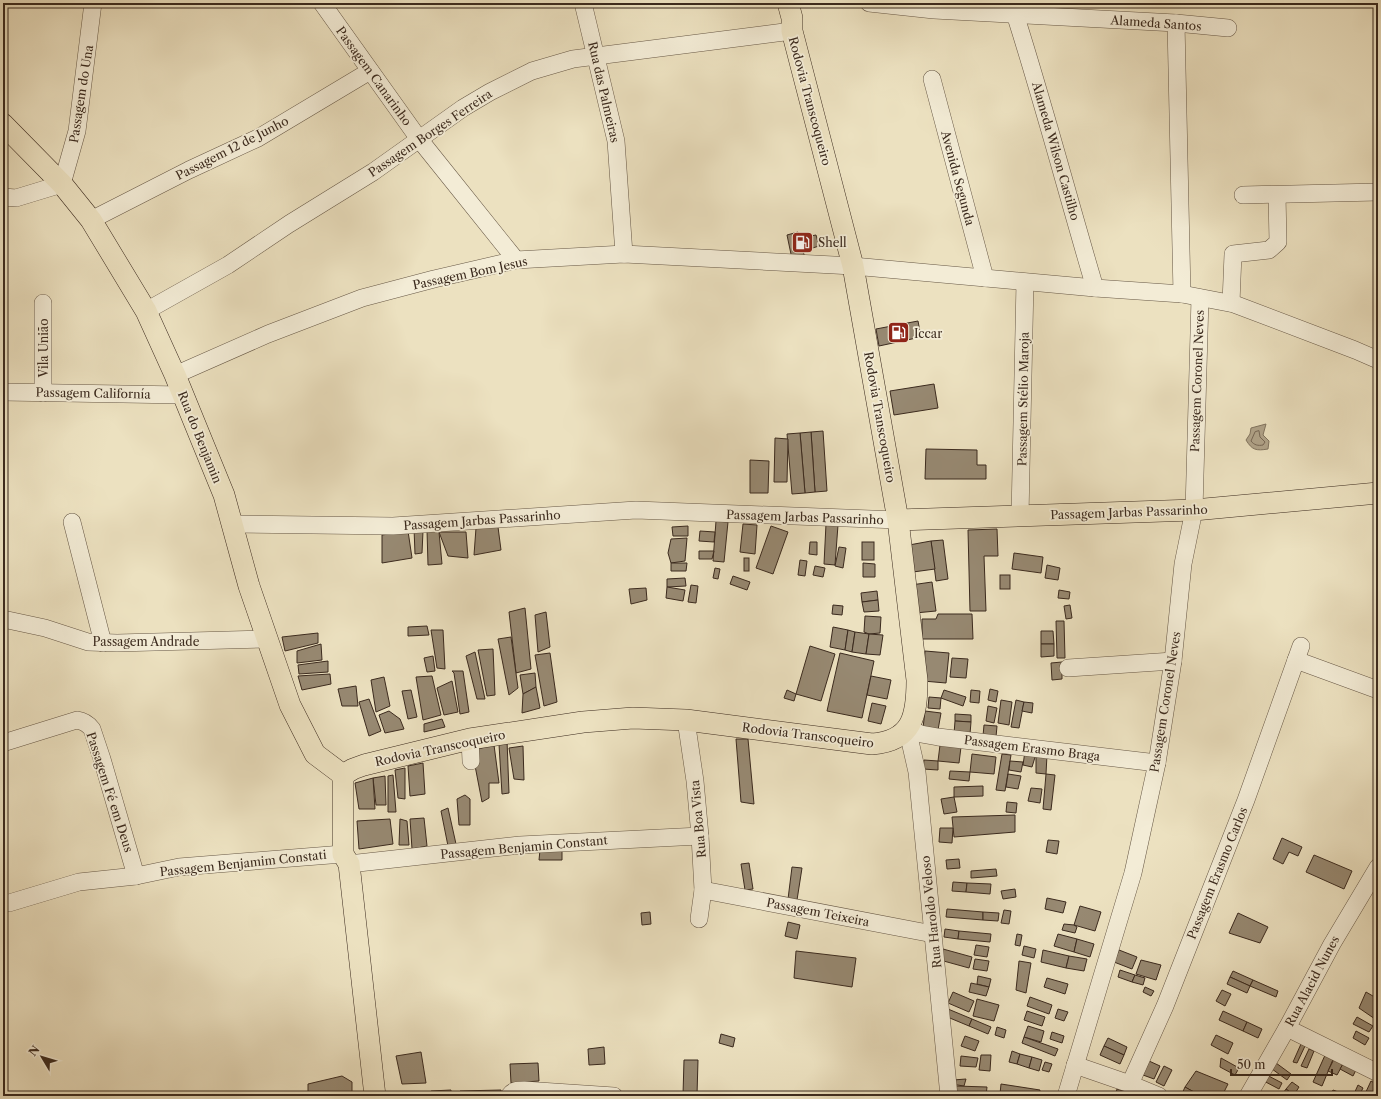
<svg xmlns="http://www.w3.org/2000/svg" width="1381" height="1099" font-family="'Libre Caslon Text',serif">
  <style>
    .water { fill: #b0a389; stroke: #81735e }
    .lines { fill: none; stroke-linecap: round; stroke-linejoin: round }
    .shore { stroke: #766654; stroke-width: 1 }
    .building { fill: #978972; stroke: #3b2a1e }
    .minor-casing { stroke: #675846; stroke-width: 18 }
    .major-casing { stroke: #3b2a1e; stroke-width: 22 }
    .minor { stroke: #f3ecd6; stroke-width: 17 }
    .major { stroke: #ece1c0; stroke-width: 21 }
    .labels { text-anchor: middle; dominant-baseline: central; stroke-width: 3.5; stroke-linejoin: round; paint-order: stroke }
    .street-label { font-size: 12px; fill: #3b2a1e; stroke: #f3ecd6 }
    .poi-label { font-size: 12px; fill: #3b2a1e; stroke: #f3ecd6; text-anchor: start }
  </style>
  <rect width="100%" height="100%" fill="#ece1c0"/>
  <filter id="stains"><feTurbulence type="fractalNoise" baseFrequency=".005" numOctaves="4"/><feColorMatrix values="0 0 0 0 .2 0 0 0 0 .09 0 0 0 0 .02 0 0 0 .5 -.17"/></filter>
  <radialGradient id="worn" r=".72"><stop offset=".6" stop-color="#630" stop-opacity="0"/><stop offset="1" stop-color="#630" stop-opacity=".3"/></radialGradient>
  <path class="water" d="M1266,424L1263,435L1269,441L1268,449C1256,451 1252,450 1246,440L1250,434L1251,428Z"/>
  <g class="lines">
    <path class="shore" d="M1259,431L1260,437L1265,442L1263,445C1258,446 1254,445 1251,441L1255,432Z"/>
  </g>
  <g class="building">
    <polygon points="798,232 800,238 816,235 819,246 803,251 805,258 792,259 787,235"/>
    <polygon points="918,321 921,337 879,346 876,329"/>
    <polygon points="934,384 938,408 894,415 890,391"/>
    <polygon points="823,431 827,491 815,492 811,432"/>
    <polygon points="811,432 815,492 805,493 800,433"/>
    <polygon points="800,433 805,493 792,494 787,434"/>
    <polygon points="775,438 788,439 787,482 774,482"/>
    <polygon points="926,449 977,450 977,465 986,465 986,479 925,479"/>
    <polygon points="750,460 769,461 768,493 750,493"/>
    <polygon points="716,521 728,522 724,562 713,561"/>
    <polygon points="743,524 757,525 755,554 740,552"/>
    <polygon points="826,524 838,525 835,565 824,564"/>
    <polygon points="688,526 688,536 673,536 672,527"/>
    <polygon points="771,526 788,532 773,574 756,568"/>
    <polygon points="498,527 501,550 474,555 476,528"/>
    <polygon points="414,528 423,531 422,553 415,554"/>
    <polygon points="997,529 998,556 984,556 986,611 970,611 968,530"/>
    <polygon points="427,530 439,532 442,564 428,565"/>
    <polygon points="408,531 412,558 382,563 382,535"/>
    <polygon points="700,531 715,532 714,542 699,541"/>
    <polygon points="439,532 466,532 468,558 448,556"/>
    <polygon points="687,538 685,561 671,563 668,553 671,539"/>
    <polygon points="943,540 948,579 936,581 931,541"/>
    <polygon points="931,541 935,569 913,572 909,545"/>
    <polygon points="810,542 817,542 817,555 809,554"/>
    <rect x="862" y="542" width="12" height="18"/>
    <polygon points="839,547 846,548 843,568 835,566"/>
    <polygon points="699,551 714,551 712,559 699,559"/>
    <polygon points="1014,553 1043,557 1041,573 1012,569"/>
    <rect x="744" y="558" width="5" height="13"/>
    <polygon points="800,560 807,561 805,576 798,575"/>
    <polygon points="671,563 687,563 686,571 671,571"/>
    <polygon points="863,563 875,564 875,577 863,577"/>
    <polygon points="1047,565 1060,568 1058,580 1045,578"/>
    <polygon points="815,566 825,568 823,577 813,575"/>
    <polygon points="715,568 720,569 718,579 713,578"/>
    <rect x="1000" y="575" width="10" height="14"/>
    <polygon points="733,576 750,582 747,590 730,584"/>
    <polygon points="685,578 686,586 667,587 667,579"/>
    <polygon points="932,582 936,611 915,613 911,585"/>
    <polygon points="691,585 698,586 696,603 688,602"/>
    <polygon points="667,587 685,590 683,601 666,598"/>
    <polygon points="646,588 647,600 631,604 629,589"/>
    <polygon points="1059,590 1070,592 1069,599 1058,598"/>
    <polygon points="877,591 878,600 862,602 861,593"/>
    <polygon points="878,600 879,611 864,612 862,602"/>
    <polygon points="833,605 843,606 842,615 832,614"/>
    <polygon points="1070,605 1072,618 1066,619 1064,606"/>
    <polygon points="525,608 531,669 516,673 509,612"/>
    <polygon points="546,612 550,647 538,652 535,615"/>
    <polygon points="938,614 972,614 973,639 922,639 922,619 936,619"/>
    <polygon points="865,616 881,617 880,633 869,634 864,632"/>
    <polygon points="1056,621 1064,621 1065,658 1057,658"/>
    <polygon points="427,626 429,635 408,636 408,627"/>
    <polygon points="833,627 848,630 845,650 830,647"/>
    <polygon points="431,630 443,630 445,669 437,668"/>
    <polygon points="848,630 855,632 852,652 845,650"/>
    <polygon points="1041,631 1053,631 1054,644 1041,644"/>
    <polygon points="855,632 869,634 866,654 852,652"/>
    <polygon points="318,633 318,643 285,651 282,637"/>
    <polygon points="869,634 883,635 880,655 866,654"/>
    <polygon points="511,637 518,688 509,695 498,639"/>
    <polygon points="321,644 322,660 297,663 297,651"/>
    <polygon points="1041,644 1054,644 1054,656 1041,657"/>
    <polygon points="810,646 835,654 821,701 796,694"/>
    <polygon points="493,649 495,695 487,696 478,650"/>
    <polygon points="925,651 949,653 946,683 923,681"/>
    <polygon points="475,652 485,699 477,699 466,656"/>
    <polygon points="550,653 557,702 544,706 535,655"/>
    <polygon points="840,653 874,661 862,718 827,711"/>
    <polygon points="433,656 435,671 427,672 424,658"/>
    <polygon points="952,658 968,659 966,678 950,677"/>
    <polygon points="328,661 328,672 299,674 298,665"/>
    <polygon points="1062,662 1062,679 1052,680 1051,663"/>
    <polygon points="452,671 463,671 469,712 460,714 454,673"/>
    <polygon points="535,673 536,687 523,694 520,675"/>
    <polygon points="330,674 331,684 302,690 298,676"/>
    <polygon points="432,676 441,715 423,720 416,677"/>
    <polygon points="871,676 891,680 887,699 867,695"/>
    <polygon points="384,677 390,706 376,712 371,680"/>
    <polygon points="452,681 458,712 444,715 437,688"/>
    <polygon points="356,686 358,706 342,706 338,689"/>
    <polygon points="536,687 540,708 522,713 523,694"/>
    <polygon points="990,689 998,691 996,702 988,700"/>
    <polygon points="411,690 417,717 408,719 402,691"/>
    <polygon points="787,690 796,694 794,701 784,698"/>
    <polygon points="944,690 966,697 963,706 941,698"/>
    <polygon points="971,690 980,691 979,703 970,702"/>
    <polygon points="929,697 941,698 940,709 928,708"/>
    <polygon points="369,699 381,731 369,736 359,702"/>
    <polygon points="1001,700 1012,702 1009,725 998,723"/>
    <polygon points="1016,700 1024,702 1019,728 1011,727"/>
    <polygon points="1024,702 1033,703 1032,713 1022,711"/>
    <polygon points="872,703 886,706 881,724 868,721"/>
    <polygon points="988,706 997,708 994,723 986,721"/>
    <polygon points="389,711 400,719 404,729 385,733 379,715"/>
    <polygon points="925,711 941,713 938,730 923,728"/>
    <polygon points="955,714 971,715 971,722 955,721"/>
    <polygon points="442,719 445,727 424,732 424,724"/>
    <polygon points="955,721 971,722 970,734 954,734"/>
    <polygon points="984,725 997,726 996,737 983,736"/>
    <polygon points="736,739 748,739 754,804 741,802"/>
    <polygon points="507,740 509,793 502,794 499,744"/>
    <polygon points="494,745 499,783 489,783 489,798 482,802 472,750"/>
    <polygon points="940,745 961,747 959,763 938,761"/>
    <polygon points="523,746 524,780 514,779 509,748"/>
    <polygon points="1025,751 1036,754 1032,767 1023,765"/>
    <polygon points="972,754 996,757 994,774 970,772"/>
    <polygon points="1002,754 1011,755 1005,791 996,790"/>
    <polygon points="1036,754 1047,755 1046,774 1036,773"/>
    <polygon points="924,760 938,761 938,770 923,769"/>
    <polygon points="1010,761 1023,762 1021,772 1009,770"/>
    <polygon points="423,763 425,794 410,796 408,766"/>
    <polygon points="405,768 405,799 398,798 395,770"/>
    <polygon points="950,771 970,772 969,781 949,779"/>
    <polygon points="1008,774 1021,776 1018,789 1006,787"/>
    <polygon points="1046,774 1055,775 1051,810 1043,809"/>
    <polygon points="393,775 396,812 388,812 388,776"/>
    <polygon points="385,776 386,805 376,805 373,778"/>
    <polygon points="373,778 375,809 359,809 355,783"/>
    <polygon points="983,786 983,796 954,797 954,787"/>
    <polygon points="1031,788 1042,789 1040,803 1028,801"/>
    <polygon points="465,795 470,799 470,825 459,825 457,799"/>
    <polygon points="954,797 957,812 944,814 941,799"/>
    <polygon points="1007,802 1017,803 1016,813 1006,812"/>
    <polygon points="448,808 456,844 448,846 441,811"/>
    <polygon points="1015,815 1015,832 954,837 952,817"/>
    <polygon points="424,818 427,846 412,849 410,819"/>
    <polygon points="390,819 393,844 359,849 357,821"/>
    <polygon points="400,819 407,821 409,845 399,845"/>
    <polygon points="940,828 953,828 952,843 939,842"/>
    <polygon points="1282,838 1302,847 1298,856 1289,852 1283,864 1273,859"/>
    <polygon points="1048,840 1059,841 1057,854 1046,852"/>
    <polygon points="540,850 562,851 562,860 539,860"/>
    <polygon points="1314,855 1352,871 1344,889 1306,872"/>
    <polygon points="959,859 960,868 947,869 946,860"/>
    <polygon points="749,863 753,889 745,890 741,864"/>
    <polygon points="792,867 802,868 797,900 788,899"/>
    <polygon points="996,869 997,876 971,878 971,871"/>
    <polygon points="953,882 967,883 966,892 952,891"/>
    <polygon points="967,883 991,884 990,894 966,892"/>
    <polygon points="1015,889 1016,897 1003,899 1001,891"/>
    <polygon points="1047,898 1066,902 1063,913 1045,909"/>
    <polygon points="1080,906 1101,912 1095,931 1074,925"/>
    <polygon points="947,909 983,912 983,920 946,917"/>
    <polygon points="1004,910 1011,911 1009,924 1001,923"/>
    <polygon points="650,912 651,924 642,925 641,913"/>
    <polygon points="983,912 999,913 998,921 983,920"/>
    <polygon points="1238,913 1268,927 1260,943 1229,933"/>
    <polygon points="788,922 800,925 797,939 785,936"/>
    <polygon points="1064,924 1074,925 1077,927 1075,933 1062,930"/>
    <polygon points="945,929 959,931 958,939 944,937"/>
    <polygon points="959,931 991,934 990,942 958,939"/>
    <polygon points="1017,934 1022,935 1020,946 1015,945"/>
    <polygon points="1058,934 1077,939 1074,952 1054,946"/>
    <polygon points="1077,939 1094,944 1090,957 1074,952"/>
    <polygon points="976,945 989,947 987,957 974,955"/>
    <polygon points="1024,946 1036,949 1034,958 1022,955"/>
    <polygon points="943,949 972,957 969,968 940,960"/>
    <polygon points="1043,950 1069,956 1066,968 1041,962"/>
    <polygon points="1119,950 1137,957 1132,969 1114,962"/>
    <polygon points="796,951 856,958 852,987 794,978"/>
    <polygon points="1069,956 1087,959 1084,971 1066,968"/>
    <polygon points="975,959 989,961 987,971 973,969"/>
    <polygon points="1141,960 1161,965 1156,980 1136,974"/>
    <polygon points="1019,961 1031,963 1026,993 1016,990"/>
    <polygon points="1120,970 1135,975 1132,982 1118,977"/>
    <polygon points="1233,971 1253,980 1250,986 1230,977"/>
    <polygon points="1135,975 1145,978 1143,985 1132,982"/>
    <polygon points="978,976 991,979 989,987 977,984"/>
    <polygon points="1230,977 1250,986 1247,993 1227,984"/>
    <polygon points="1047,978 1068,984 1065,994 1044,987"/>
    <polygon points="1253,980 1278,991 1276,997 1250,986"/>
    <polygon points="971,983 989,987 986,996 969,992"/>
    <polygon points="1145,987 1154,991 1151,996 1143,992"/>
    <polygon points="1222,990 1231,994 1225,1006 1216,1001"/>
    <polygon points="953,992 974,1001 969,1012 948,1003"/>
    <polygon points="1366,992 1378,999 1378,1013 1375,1019 1359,1008"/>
    <polygon points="1030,997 1052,1005 1049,1014 1027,1006"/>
    <polygon points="977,999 999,1005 994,1021 973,1016"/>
    <polygon points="948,1009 972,1019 969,1026 945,1016"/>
    <polygon points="1058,1009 1068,1012 1064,1021 1055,1018"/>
    <polygon points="1027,1011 1045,1017 1042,1026 1024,1020"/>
    <polygon points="1223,1011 1247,1022 1243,1031 1219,1020"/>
    <polygon points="1357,1017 1373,1026 1369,1032 1353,1024"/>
    <polygon points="972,1019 991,1027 988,1034 969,1026"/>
    <polygon points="1247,1022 1262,1029 1258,1038 1243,1031"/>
    <polygon points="1028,1026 1044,1031 1041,1042 1024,1037"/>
    <polygon points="997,1027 1006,1030 1004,1038 995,1035"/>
    <polygon points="1356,1031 1369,1038 1365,1045 1353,1038"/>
    <polygon points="1052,1032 1064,1036 1062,1043 1050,1039"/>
    <polygon points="721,1034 735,1038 733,1047 719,1043"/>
    <polygon points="1216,1035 1233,1043 1228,1054 1211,1045"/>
    <polygon points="965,1036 979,1041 975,1051 961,1046"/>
    <polygon points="1024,1037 1058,1049 1055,1056 1022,1043"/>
    <polygon points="1108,1038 1127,1047 1124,1055 1104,1046"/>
    <polygon points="1301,1044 1305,1046 1297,1063 1293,1062"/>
    <polygon points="1104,1046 1124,1055 1120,1064 1100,1055"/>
    <polygon points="604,1047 605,1064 589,1065 588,1049"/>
    <polygon points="1309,1049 1314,1051 1307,1068 1301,1066"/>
    <polygon points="1012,1051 1020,1054 1017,1064 1009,1062"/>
    <polygon points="421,1052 426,1083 402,1084 396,1056"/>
    <polygon points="1326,1053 1334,1057 1322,1086 1313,1082"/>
    <polygon points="1020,1054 1032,1057 1029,1068 1017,1064"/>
    <polygon points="981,1055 991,1055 990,1071 979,1070"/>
    <polygon points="961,1056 978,1058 976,1067 960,1066"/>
    <polygon points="1032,1057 1042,1060 1039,1071 1029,1068"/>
    <polygon points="1221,1058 1239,1068 1235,1075 1220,1067"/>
    <polygon points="1334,1059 1343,1064 1337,1075 1328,1071"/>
    <polygon points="684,1060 698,1060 697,1095 683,1095"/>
    <polygon points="1272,1060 1291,1074 1287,1080 1268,1066"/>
    <polygon points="1149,1061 1160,1066 1154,1079 1143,1075"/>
    <polygon points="1045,1062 1052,1064 1049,1072 1042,1070"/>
    <polygon points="538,1063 539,1081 511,1083 510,1064"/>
    <polygon points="1343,1064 1356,1070 1353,1076 1340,1069"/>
    <polygon points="1164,1066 1172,1070 1164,1086 1156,1082"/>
    <polygon points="1196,1071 1228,1084 1222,1096 1201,1096 1185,1087"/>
    <polygon points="1263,1073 1282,1083 1279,1089 1260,1079"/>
    <polygon points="342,1076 352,1082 352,1096 308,1096 308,1084"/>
    <polygon points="966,1079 964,1086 951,1084 953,1080"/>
    <polygon points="1371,1081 1378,1085 1373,1096 1364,1096"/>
    <polygon points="1292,1082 1299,1087 1294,1095 1286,1089"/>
    <polygon points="1001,1084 1040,1090 1039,1096 1009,1096 1000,1094"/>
    <polygon points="1358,1085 1363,1088 1359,1096 1353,1096"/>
    <polygon points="956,1086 987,1087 986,1096 956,1096"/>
    <polygon points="1185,1087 1201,1096 1181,1096"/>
    <polygon points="1117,1089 1128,1092 1127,1096 1115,1096"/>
    <polygon points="1286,1089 1294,1095 1293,1096 1281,1096"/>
    <polygon points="451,1090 451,1096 431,1096 431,1091"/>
    <polygon points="501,1090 501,1096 460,1096 460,1091"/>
    <polygon points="1333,1090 1346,1095 1345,1096 1330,1096"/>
  </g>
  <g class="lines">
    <defs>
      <g id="minor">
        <polyline points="322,3 419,139 516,260"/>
        <polyline points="583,3 616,141 624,254"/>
        <polyline points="869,3 934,10 1176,23 1228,28"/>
        <path d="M1015,14C1044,105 1068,197 1095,288"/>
        <polyline points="1176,23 1182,294"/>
        <polyline points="932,79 985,278"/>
        <polyline points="1243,195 1378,192"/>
        <polyline points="3,197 16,198 62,184 77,131 93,3"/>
        <polyline points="91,220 189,170 258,138 370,71"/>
        <polyline points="43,303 43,393"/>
        <polyline points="1231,303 1233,254 1269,250 1278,242 1277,195"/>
        <polyline points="146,311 228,265 289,224 373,172 463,108 490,92 532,71 573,59 792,31"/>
        <polyline points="175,375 268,334 362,298 434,279 516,260 624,254 853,266 1095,288 1182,294 1234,304 1355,350 1378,360"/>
        <polyline points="3,392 183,395"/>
        <polyline points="1020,516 1025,282"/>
        <polyline points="72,522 103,643"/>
        <polyline points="232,524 393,526 636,510 898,520"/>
        <polyline points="3,619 45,628 88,642 117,643 268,639"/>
        <polyline points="1296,660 1378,690"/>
        <polyline points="1068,668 1173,661"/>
        <polyline points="686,720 695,781 700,836 703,890 699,919"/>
        <polyline points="907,728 917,772 949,1096"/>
        <polyline points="907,728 921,734 938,737 1157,763"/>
        <polyline points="470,739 471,761"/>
        <path d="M3,743L77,720C84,721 88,724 92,729L102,759L136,876"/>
        <polyline points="349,864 520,845 700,836"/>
        <polyline points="703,890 933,934"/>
        <polyline points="3,903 9,903 79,882 136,876 179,867 343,854"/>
        <polyline points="1287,1028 1378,1073"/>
        <polyline points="1075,1065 1130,1084 1159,1096"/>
        <polyline points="1130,1084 1165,1006 1246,800 1301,646"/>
        <path d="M509,1096C513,1090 518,1090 524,1090L614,1096"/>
        <polyline points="1066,1096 1133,873 1157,763 1173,661 1183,564 1194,510 1200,298"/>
        <polyline points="1248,1096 1287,1028 1332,944 1378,867"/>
      </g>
      <g id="major">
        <polyline points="3,124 62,184 91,220 146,311 175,375 224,495 249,586 290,705 315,754 343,775"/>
        <polyline points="898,520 1194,510 1378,493"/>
        <path d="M343,775L353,769L364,765L470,739L583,722L633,718L686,720L872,744C913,741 917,715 917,680L898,520L853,266L792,31V18L788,3"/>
        <polyline points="343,775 343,854 349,864 375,1096"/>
      </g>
    </defs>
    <use href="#minor" class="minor-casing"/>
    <use href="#major" class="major-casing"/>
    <use href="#minor" class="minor"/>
    <use href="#major" class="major"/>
  </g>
  <defs>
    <symbol id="fuel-square" viewBox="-11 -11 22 22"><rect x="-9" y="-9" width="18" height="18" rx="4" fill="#8f2418" stroke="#f3ecd6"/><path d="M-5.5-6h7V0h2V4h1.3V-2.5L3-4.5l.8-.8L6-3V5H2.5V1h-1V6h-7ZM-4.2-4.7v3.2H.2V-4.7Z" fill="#fff"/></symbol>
  </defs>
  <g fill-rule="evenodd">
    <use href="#fuel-square" x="790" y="230" width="25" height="25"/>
    <use href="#fuel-square" x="886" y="320" width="25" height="25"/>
  </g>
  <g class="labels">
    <g class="street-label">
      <text transform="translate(1156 23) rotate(4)">Alameda Santos</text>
      <text transform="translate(374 76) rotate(54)">Passagem Canarinho</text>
      <text transform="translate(604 92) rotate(77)">Rua das Palmeiras</text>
      <text transform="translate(81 94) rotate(-81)">Passagem do Una</text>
      <text transform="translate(810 101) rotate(75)">Rodovia Transcoqueiro</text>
      <text transform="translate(430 133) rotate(-34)">Passagem Borges Ferreira</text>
      <text transform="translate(232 148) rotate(-27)">Passagem 12 de Junho</text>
      <text transform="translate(1056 151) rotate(74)">Alameda Wilson Castilho</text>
      <text transform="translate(958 178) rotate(75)">Avenida Segunda</text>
      <text transform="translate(470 273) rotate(-12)">Passagem Bom Jesus</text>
      <text transform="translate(43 348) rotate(-90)">Vila União</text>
      <text transform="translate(1197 381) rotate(-88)">Passagem Coronel Neves</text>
      <text transform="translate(93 393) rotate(1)">Passagem Californía</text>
      <text transform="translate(1023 399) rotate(-89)">Passagem Stélio Maroja</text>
      <text transform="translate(880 417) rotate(80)">Rodovia Transcoqueiro</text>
      <text transform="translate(200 437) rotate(68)">Rua do Benjamin</text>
      <text transform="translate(1129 512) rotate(-2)">Passagem Jarbas Passarinho</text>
      <text transform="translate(805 517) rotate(2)">Passagem Jarbas Passarinho</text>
      <text transform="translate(482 520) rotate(-4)">Passagem Jarbas Passarinho</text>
      <text x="146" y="641">Passagem Andrade</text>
      <text transform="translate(1165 702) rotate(-81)">Passagem Coronel Neves</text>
      <text transform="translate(808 735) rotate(7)">Rodovia Transcoqueiro</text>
      <text transform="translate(440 748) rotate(-12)">Rodovia Transcoqueiro</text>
      <text transform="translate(1032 748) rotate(7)">Passagem Erasmo Braga</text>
      <text transform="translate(110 792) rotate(72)">Passagem Fé em Deus</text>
      <text transform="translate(698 819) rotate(-95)">Rua Boa Vista</text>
      <text transform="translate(524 847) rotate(-5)">Passagem Benjamin Constant</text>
      <text transform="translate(243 863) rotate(-6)">Passagem Benjamim Constati</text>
      <text transform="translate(1217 873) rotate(-68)">Passagem Erasmo Carlos</text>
      <text transform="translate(818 912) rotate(11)">Passagem Teixeira</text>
      <text transform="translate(931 912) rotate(-96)">Rua Haroldo Veloso</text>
      <text transform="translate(1312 981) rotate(-62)">Rua Alacid Nunes</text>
    </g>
    <g class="poi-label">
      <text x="818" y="242">Shell</text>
      <text x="914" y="333">Iccar</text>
    </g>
  </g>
  <rect width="1381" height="1099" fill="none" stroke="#ece1c0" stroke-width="16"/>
  <rect x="4" y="4" width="1373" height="1091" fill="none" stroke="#3b2a1e" stroke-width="2"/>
  <rect x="8" y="8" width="1365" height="1083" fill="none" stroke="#3b2a1e"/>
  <g transform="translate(42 1057) rotate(308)" stroke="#f3ecd6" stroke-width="3" paint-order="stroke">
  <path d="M0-3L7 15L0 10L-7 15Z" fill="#3b2a1e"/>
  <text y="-6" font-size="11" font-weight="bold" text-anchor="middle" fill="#3b2a1e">N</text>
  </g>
  <path d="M1231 1069v6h101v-6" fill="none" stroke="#3b2a1e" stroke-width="2"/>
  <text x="1237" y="1069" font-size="12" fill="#3b2a1e" stroke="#f3ecd6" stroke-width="3" paint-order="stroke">50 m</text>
  <rect width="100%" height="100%" filter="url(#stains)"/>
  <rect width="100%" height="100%" fill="url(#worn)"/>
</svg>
